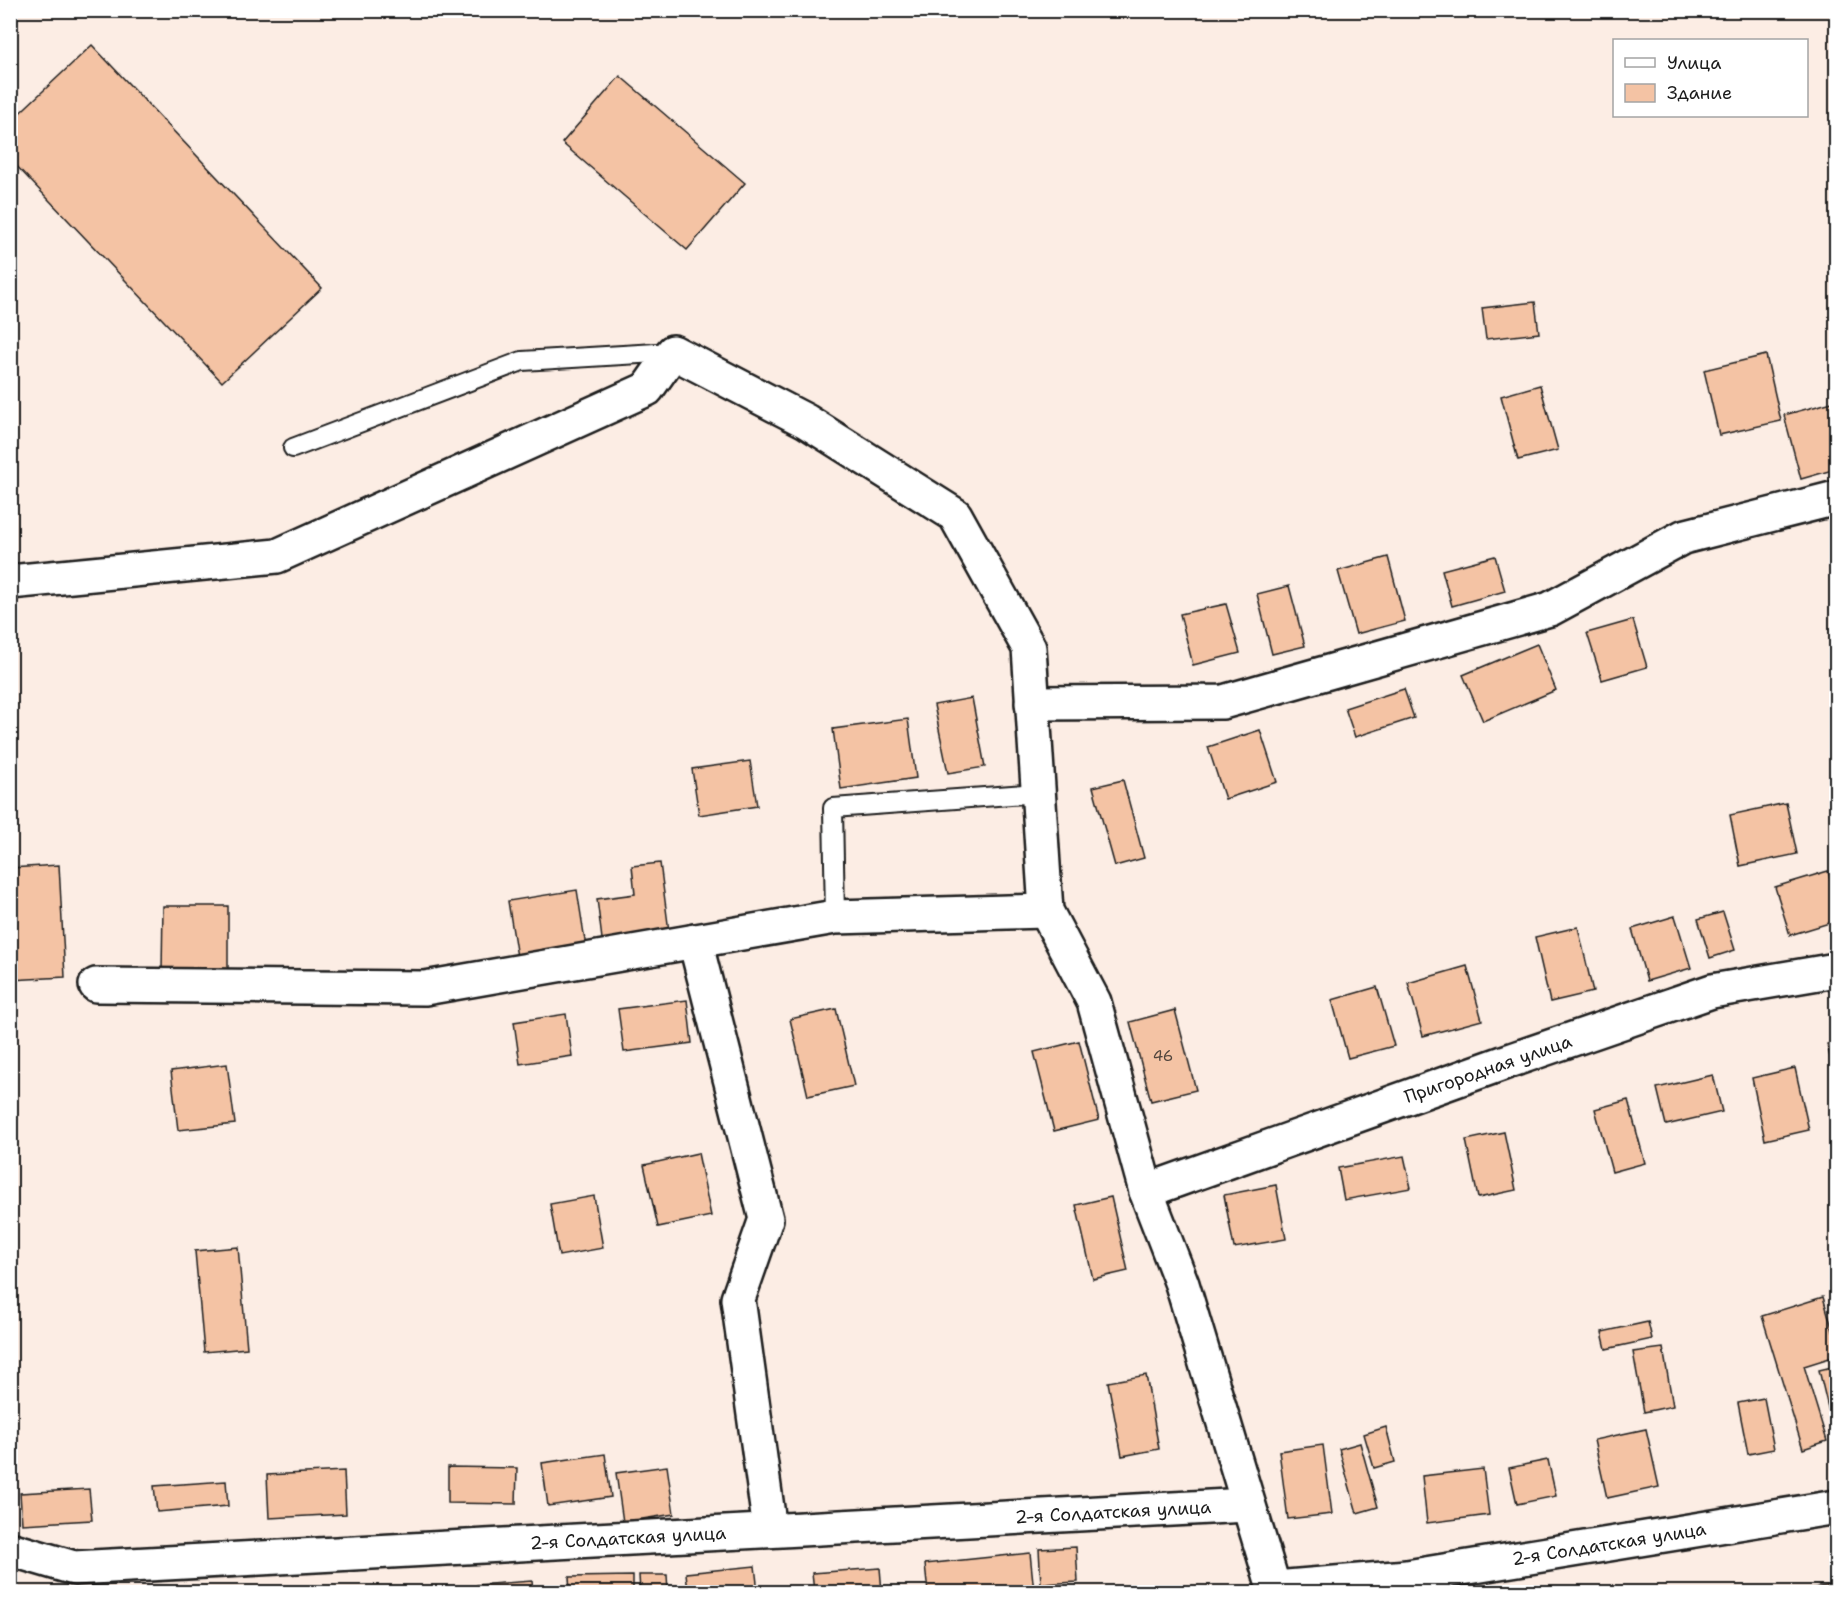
<svg xmlns="http://www.w3.org/2000/svg" width="1847" height="1603" font-family="'Shantell Sans',sans-serif">
  <style>
    .building { fill: #f4c3a4; stroke: #1c1c1c; stroke-width: 1.5 }
    .lines { fill: none; stroke-linecap: round; stroke-linejoin: round }
    .service-casing { stroke: #1c1c1c; stroke-width: 22 }
    .minor-casing { stroke: #1c1c1c; stroke-width: 38 }
    .service { stroke: #fff; stroke-width: 18 }
    .minor { stroke: #fff; stroke-width: 33 }
    .labels { text-anchor: middle; dominant-baseline: central; stroke-width: 4.5; stroke-linejoin: round; paint-order: stroke }
    .number-label { font-size: 15px; fill: #52463e }
    .street-label { font-size: 18px; fill: #1c1c1c; stroke: #fff }
  </style>
  <rect width="100%" height="100%" fill="#fcede4"/>
  <filter id="ink" filterUnits="userSpaceOnUse"><feTurbulence type="fractalNoise" baseFrequency=".0167" numOctaves="2"/><feDisplacementMap in="SourceGraphic" scale="12" xChannelSelector="R" yChannelSelector="G"/><feConvolveMatrix kernelMatrix="1 2 1 2 8 2 1 2 1" color-interpolation-filters="sRGB"/></filter>
  <g filter="url(#ink)">
    <g class="building">
      <polygon points="92,45 322,288 222,382 10,159 10,122"/>
      <polygon points="620,76 745,183 687,250 562,143"/>
      <polygon points="1535,302 1539,333 1486,339 1482,308"/>
      <polygon points="1766,355 1781,421 1719,435 1704,370"/>
      <polygon points="1540,385 1558,450 1518,460 1501,396"/>
      <polygon points="1836,401 1836,469 1801,479 1784,415"/>
      <polygon points="1495,556 1505,591 1452,606 1442,570"/>
      <polygon points="1388,557 1405,621 1356,634 1338,571"/>
      <polygon points="1289,586 1305,646 1272,654 1257,594"/>
      <polygon points="1226,604 1240,653 1193,665 1180,614"/>
      <polygon points="1633,620 1647,667 1602,680 1587,633"/>
      <polygon points="1537,644 1556,690 1483,721 1463,675"/>
      <polygon points="1404,689 1414,718 1355,737 1345,708"/>
      <polygon points="972,698 985,767 948,773 934,705"/>
      <polygon points="908,719 916,778 841,789 833,729"/>
      <polygon points="1260,730 1277,782 1225,799 1208,747"/>
      <polygon points="750,761 757,806 699,815 692,769"/>
      <polygon points="1123,780 1144,858 1115,866 1093,787"/>
      <polygon points="1786,803 1797,854 1740,866 1730,815"/>
      <polygon points="660,863 670,939 603,947 597,899 635,894 632,866"/>
      <polygon points="59,865 65,977 10,980 10,868"/>
      <polygon points="1828,871 1836,899 1836,921 1790,935 1775,887"/>
      <polygon points="577,890 586,947 517,957 508,901"/>
      <polygon points="163,906 228,906 228,973 162,971"/>
      <polygon points="1723,912 1735,950 1710,958 1698,919"/>
      <polygon points="1675,916 1691,968 1647,981 1632,929"/>
      <polygon points="1578,927 1593,992 1550,1002 1535,937"/>
      <polygon points="1467,966 1482,1020 1423,1036 1408,983"/>
      <polygon points="1377,987 1394,1046 1348,1058 1332,1000"/>
      <polygon points="687,1000 692,1043 624,1052 618,1009"/>
      <polygon points="836,1009 854,1086 808,1096 790,1019"/>
      <polygon points="1175,1010 1196,1090 1151,1101 1130,1022"/>
      <polygon points="566,1014 572,1056 520,1064 514,1022"/>
      <polygon points="1079,1041 1099,1120 1054,1131 1034,1052"/>
      <polygon points="1836,1042 1836,1079 1835,1079 1827,1044"/>
      <polygon points="227,1064 235,1124 178,1130 171,1071"/>
      <polygon points="1795,1068 1809,1130 1765,1140 1752,1078"/>
      <polygon points="1713,1075 1722,1112 1666,1125 1657,1088"/>
      <polygon points="1628,1100 1645,1163 1612,1172 1595,1109"/>
      <polygon points="1504,1132 1516,1190 1478,1198 1466,1140"/>
      <polygon points="698,1153 711,1216 658,1227 644,1165"/>
      <polygon points="1404,1156 1411,1188 1344,1200 1338,1168"/>
      <polygon points="1276,1185 1286,1239 1234,1248 1224,1195"/>
      <polygon points="594,1196 603,1248 559,1256 550,1204"/>
      <polygon points="1111,1197 1128,1271 1093,1279 1076,1205"/>
      <polygon points="238,1247 247,1348 204,1352 195,1251"/>
      <polygon points="1823,1297 1836,1341 1836,1356 1804,1366 1827,1441 1803,1449 1762,1316"/>
      <polygon points="1648,1322 1652,1339 1606,1349 1602,1332"/>
      <polygon points="1663,1348 1673,1406 1644,1412 1633,1352"/>
      <polygon points="1836,1366 1836,1441 1819,1370"/>
      <polygon points="1146,1375 1159,1449 1122,1456 1108,1382"/>
      <polygon points="1764,1398 1774,1449 1748,1454 1738,1403"/>
      <polygon points="1386,1427 1395,1462 1374,1468 1364,1434"/>
      <polygon points="1646,1429 1659,1487 1607,1498 1594,1440"/>
      <polygon points="1360,1443 1378,1507 1357,1513 1339,1449"/>
      <polygon points="1323,1445 1332,1514 1288,1519 1279,1451"/>
      <polygon points="605,1454 611,1497 548,1506 542,1463"/>
      <polygon points="1548,1460 1556,1496 1517,1504 1509,1468"/>
      <polygon points="667,1466 674,1514 623,1522 616,1473"/>
      <polygon points="448,1467 517,1468 516,1504 448,1503"/>
      <polygon points="1483,1469 1489,1515 1427,1523 1422,1476"/>
      <polygon points="344,1471 346,1514 269,1518 267,1475"/>
      <polygon points="226,1481 228,1506 157,1512 154,1486"/>
      <polygon points="89,1489 92,1520 22,1524 20,1493"/>
      <polygon points="1076,1547 1078,1582 1041,1584 1039,1549"/>
      <polygon points="1030,1553 1034,1592 928,1592 925,1564"/>
      <polygon points="755,1566 758,1592 688,1592 686,1573"/>
      <polygon points="880,1568 882,1592 814,1592 812,1573"/>
      <polygon points="639,1575 667,1575 668,1592 640,1592"/>
      <polygon points="633,1576 633,1592 570,1592 569,1577"/>
      <polygon points="532,1581 533,1592 478,1592 477,1585"/>
      <polygon points="1836,1584 1836,1592 1810,1592 1809,1589"/>
      <polygon points="357,1590 392,1592 356,1592"/>
    </g>
    <g class="lines">
      <defs>
        <g id="service">
          <polyline points="293,448 522,361 673,352"/>
          <polyline points="835,917 833,808 1038,793"/>
        </g>
        <g id="minor">
          <polyline points="10,582 277,556 647,389 673,352 806,421 955,515 1029,648 1046,911 1094,1002 1146,1191 1182,1284 1275,1592"/>
          <polyline points="1032,703 1223,702 1550,609 1683,537 1836,498"/>
          <polyline points="695,941 766,1219 738,1299 770,1530"/>
          <polyline points="96,985 425,988 835,917 1046,911"/>
          <polyline points="1146,1191 1506,1062 1712,991 1836,970"/>
          <polyline points="10,1549 74,1568 1247,1505"/>
          <polyline points="1275,1588 1407,1577 1836,1507"/>
        </g>
      </defs>
      <use href="#service" class="service-casing"/>
      <use href="#minor" class="minor-casing"/>
      <use href="#service" class="service"/>
      <use href="#minor" class="minor"/>
    </g>
  </g>
  <g class="labels">
    <g class="number-label">
      <text x="1163" y="1056">46</text>
    </g>
    <g class="street-label">
      <text transform="translate(1488 1069) rotate(-19)">Пригородная улица</text>
      <text transform="translate(1113 1512) rotate(-3)">2-я Солдатская улица</text>
      <text transform="translate(628 1538) rotate(-3)">2-я Солдатская улица</text>
      <text transform="translate(1609 1544) rotate(-9)">2-я Солдатская улица</text>
    </g>
  </g>
  <rect width="1847" height="1603" fill="none" stroke="#fff" stroke-width="36"/>
  <rect x="18" y="18" width="1811" height="1567" fill="none" stroke="#1c1c1c" stroke-width="2" filter="url(#ink)"/>
  <rect x="1613" y="39" width="195" height="78" fill="#ffffff" stroke="#a4a4a4" stroke-width="1.5"/>
  <rect x="1625" y="58" width="30" height="9" fill="#ffffff" stroke="#a4a4a4" stroke-width="1.5"/>
  <text x="1667" y="69" font-size="18" fill="#1c1c1c">Улица</text>
  <rect x="1625" y="84" width="30" height="18" fill="#f4c3a4" stroke="#a4a4a4" stroke-width="1.5"/>
  <text x="1667" y="99" font-size="18" fill="#1c1c1c">Здание</text>
</svg>
